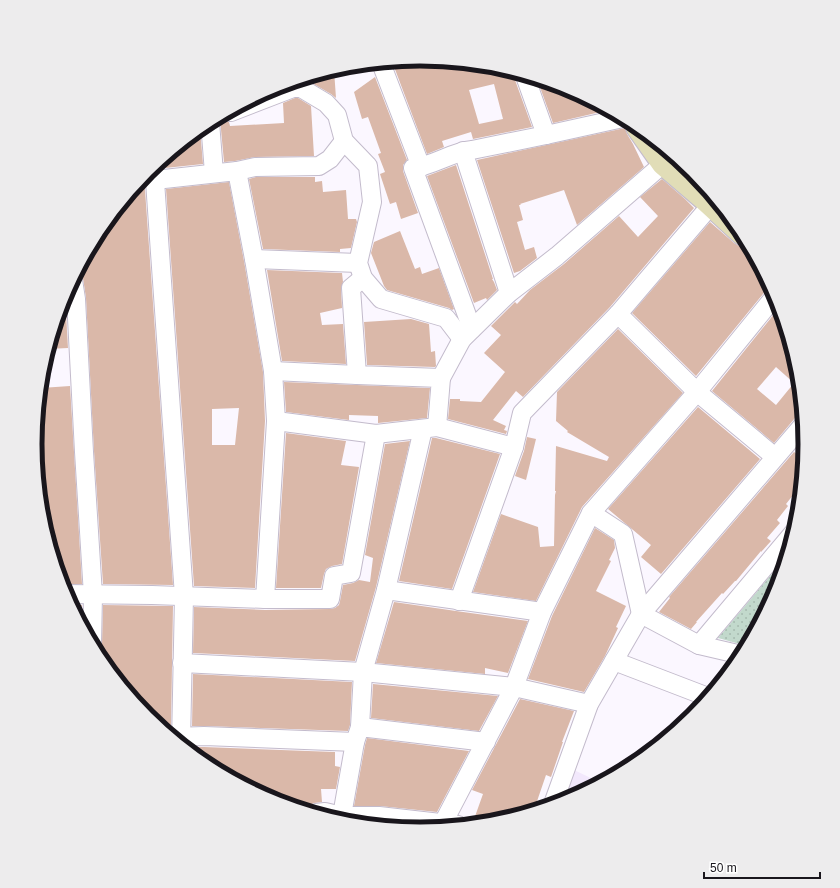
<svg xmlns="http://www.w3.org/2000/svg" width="840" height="888" font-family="Helvetica,sans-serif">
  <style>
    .built { fill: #f2e8fc }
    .grass { fill: url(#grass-dots) }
    .building { fill: #dab8a9; fill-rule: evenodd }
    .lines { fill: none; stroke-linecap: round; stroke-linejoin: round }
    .street-casing { stroke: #c3bbcc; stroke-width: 20 }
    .secondary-casing { stroke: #c3bbcc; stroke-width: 24 }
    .street { stroke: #fff; stroke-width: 18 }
    .secondary { stroke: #e1ddb7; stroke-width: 22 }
    .rim { fill: none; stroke: #19161c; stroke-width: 5 }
  </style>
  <defs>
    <pattern id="grass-dots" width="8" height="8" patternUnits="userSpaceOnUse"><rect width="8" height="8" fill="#c2d9cc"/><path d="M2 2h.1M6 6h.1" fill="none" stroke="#a6baaf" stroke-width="1.8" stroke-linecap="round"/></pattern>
  </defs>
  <rect width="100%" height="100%" fill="#fbf7ff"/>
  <polygon class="built" points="574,770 593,779 591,787 567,800 562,801"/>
  <polygon class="grass" points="786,557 776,592 747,646 718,638"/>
  <g class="building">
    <path d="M419,59L423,67L439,61L495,66L515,73V80L532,127L473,139L471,132L442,141L444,147L427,154L393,64L397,61ZM494,84L503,119L479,124L469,90Z"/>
    <polygon points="333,70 334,70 336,98 331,94 305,79"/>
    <polygon points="375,77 407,160 403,165 403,171 418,213 401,219 396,202 390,204 380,174 385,172 378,154 381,153 368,117 362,119 354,92"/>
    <polygon points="537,79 568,88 609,110 553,123"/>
    <polygon points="295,98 298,98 311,106 314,156 255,157 235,161 224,162 220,119 229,122 230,126 284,123 283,103"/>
    <polygon points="625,128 627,134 633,144 644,167 577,225 564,190 520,204 521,205 519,205 523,220 517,222 525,250 534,247 537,258 520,271 514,273 477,160"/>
    <polygon points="200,129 203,164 165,168 162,160"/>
    <polygon points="456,165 493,279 492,279 494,282 497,290 487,300 486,298 474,303 427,176"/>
    <polygon points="144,176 173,585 103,584 94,451 86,298 83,278 81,274 78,271 100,230 105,224 115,225 115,212"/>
    <polygon points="256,177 315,177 315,182 322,181 323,192 346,190 348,219 356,219 357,222 351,248 340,249 340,252 263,249 249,179"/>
    <polygon points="662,179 685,199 694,208 610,307 523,397 516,391 493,420 506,426 504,430 507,431 506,434 448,419 450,399 460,399 460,401 481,402 505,372 484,353 501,335 491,326 515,302 517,304 530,290 564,264 619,216 638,237 658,216 640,197"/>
    <path d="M229,182L244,261L263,372L265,421L255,588L194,586L166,189ZM239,408L235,445H212V409Z"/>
    <polygon points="710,222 734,243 739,246 744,246 753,254 770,287 767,289 696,376 632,313"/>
    <polygon points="400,231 415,269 420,267 422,274 439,268 454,309 452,310 449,308 387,290 384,286 371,253 374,242"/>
    <polygon points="267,270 342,273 343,282 341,289 342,308 320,313 322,325 343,324 346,364 282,361"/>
    <polygon points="64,296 65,296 68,348 48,349"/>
    <path d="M779,308L798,369L802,415H799L795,418L774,443L712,391ZM776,367L794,383L776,405L757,389Z"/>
    <polygon points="411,319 429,324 431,352 435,351 436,366 435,367 367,365 364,322"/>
    <polygon points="618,329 683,393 582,507 536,601 473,592 501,514 538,527 540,547 554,546 555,495 556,491 555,491 556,446 607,461 609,457 567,432 568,431 556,421 557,392"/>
    <polygon points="284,382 430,388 427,418 378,423 378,416 349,415 349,420 286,412"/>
    <polygon points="70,386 82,584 62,584 42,519 35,444 41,388"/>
    <polygon points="698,407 760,459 661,574 641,557 651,545 608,509"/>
    <polygon points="286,433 346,441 341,465 359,467 342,564 332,566 326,569 324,574 321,588 276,588"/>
    <polygon points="527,437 536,439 526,480 515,476 524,451"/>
    <polygon points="432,438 436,438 500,454 452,589 399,581"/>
    <polygon points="410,441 376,587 355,661 193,653 194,607 265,610 330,609 335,608 339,605 340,601 343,585 353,583 359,580 370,582 373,558 365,555 385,444"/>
    <polygon points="794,452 804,459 801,485 786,504 788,506 777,520 780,523 767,538 771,541 761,552 761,551 736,581 735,581 723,594 722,593 696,622 697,622 691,629 659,612 670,598 669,597"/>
    <polygon points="595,528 614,540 615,548 609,560 611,561 596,591 626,606 616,627 618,628 605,656 584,692 528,679 552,616"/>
    <polygon points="394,602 456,611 528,621 508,673 485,668 485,674 376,663"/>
    <polygon points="71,605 82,605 82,624"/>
    <polygon points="103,605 173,606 171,727 168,728 165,730 148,716 100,658 98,654 98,652 101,649 102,644"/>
    <polygon points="193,674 352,682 350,725 348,731 204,726 192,726"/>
    <polygon points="373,684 498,696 479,731 371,718"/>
    <polygon points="520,699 574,711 562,742 563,742 551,777 546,775 534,810 495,822 483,823 473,822 483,794 472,790"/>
    <polygon points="367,738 469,751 437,812 380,806 354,806 365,745"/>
    <polygon points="190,747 204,747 335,752 335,766 340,767 336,789 321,789 322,802 314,803 310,805 307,809 303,809 273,800 206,764 189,750"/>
  </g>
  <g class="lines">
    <defs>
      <g id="street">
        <polyline points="381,63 421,167"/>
        <polyline points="525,76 546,135"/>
        <polyline points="290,83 293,88 301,88 326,103 337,115 344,141 368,166 372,202 358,263 363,278 381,299 446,318 462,339"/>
        <polyline points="229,112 231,112 293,88"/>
        <polyline points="210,122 214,173"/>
        <polyline points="463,151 509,293"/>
        <polyline points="154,167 184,596 181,743"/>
        <polyline points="237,171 255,167 319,166 330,159 344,141"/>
        <polyline points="155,180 237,171 254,259 273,371 276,421 265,599"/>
        <polyline points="254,259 358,263"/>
        <polyline points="363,278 351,288 357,375 441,378 437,427"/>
        <polyline points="73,280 76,299 84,452 93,595 92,644"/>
        <polyline points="618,314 697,392 775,457"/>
        <path d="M472,329L413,168C433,166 451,152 472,150L546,135L623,118"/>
        <polyline points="273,371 357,375"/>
        <polyline points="441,378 462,339 509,293 557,256 663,164"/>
        <polyline points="276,421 376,434"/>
        <polyline points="591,513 623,534 641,614 699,645 794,532"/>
        <polyline points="386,590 542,612"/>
        <polyline points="66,594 152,595 265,599 330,599 334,576 351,573 376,434 437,427 514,447 522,413 618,314 711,205 714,198"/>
        <polyline points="459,601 514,447"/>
        <polyline points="699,645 742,655"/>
        <polyline points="614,661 708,697"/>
        <polyline points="182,663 363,672 514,687 589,704"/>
        <polyline points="360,727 363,672 386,590 423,429"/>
        <polyline points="173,737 204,736 355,742 360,727 486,742"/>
        <polyline points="553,804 589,704 641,614 803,425"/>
        <polyline points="316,813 325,812 342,816 379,816 458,825"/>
        <polyline points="341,821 355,742"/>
        <polyline points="441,827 514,687 542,612 591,513 697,392 775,296"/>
      </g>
      <polyline id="secondary" points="637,127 663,164 704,199 742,234"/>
    </defs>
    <use href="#street" class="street-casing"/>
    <use href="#secondary" class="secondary-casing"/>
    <use href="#street" class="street"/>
    <use href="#secondary" class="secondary"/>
  </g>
  <path d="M0 0H840V888H0ZM42 444a378 378 0 1 1 756 0a378 378 0 1 1-756 0Z" fill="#edeced" fill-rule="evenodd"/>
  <path class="rim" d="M42 444a378 378 0 1 1 756 0a378 378 0 1 1-756 0Z"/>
  <path d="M704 872v6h116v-6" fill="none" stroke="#19161c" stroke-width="2"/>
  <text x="710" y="872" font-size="12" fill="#19161c" stroke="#ffffff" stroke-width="3" paint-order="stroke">50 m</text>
</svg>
